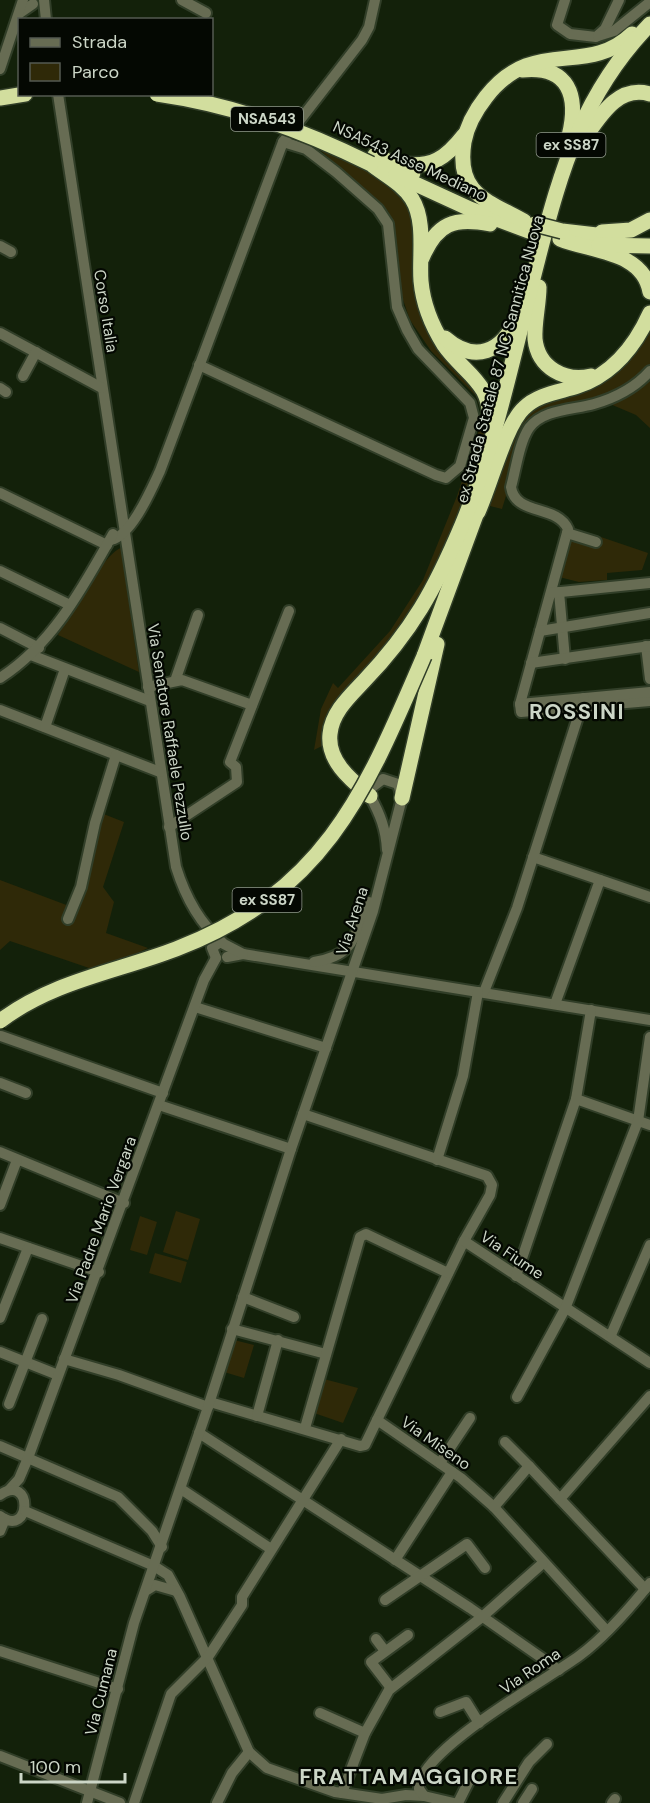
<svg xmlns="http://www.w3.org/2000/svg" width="650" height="1803" font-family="'DM Sans',sans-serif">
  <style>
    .green { fill: #2f2908 }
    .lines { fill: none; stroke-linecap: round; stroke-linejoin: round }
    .minor-casing { stroke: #313e28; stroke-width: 14 }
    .highway-casing { stroke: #313e28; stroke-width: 18 }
    .minor { stroke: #676c53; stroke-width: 10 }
    .highway { stroke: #d2de9e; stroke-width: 15 }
    .highway-bridge-casing { stroke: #313e28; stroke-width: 18; stroke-linecap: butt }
    .highway-bridge { stroke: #d2de9e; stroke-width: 15 }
    .labels { text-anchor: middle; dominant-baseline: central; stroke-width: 4.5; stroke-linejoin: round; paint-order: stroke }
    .shield { fill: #040802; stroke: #90988c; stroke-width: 1.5 }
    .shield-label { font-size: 15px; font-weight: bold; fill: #ccd6c7 }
    .street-label { font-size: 16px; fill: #ccd6c7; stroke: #040802 }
    .district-label { font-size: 22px; font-weight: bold; letter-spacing: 1.5px; fill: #ccd6c7; stroke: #040802 }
  </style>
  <rect width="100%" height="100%" fill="#13210a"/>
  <g class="green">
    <polygon points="320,150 384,177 411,201 419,294 484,393 487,426 464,499 432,586 326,744 314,750 321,709 333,683 338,688 390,631 423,580 457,496 480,427 481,410 476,396 431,351 410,320 400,291 393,226 388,211"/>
    <path d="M650,330V364C622,397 578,405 538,416L513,473L502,509L490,506L513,430L530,407L610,375L634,354Z"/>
    <polygon points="650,378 650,428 636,415 610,404 638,389"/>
    <polygon points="571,537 599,545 601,537 648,553 642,570 607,573 607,580 579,582 559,577"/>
    <path d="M121,548L139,672L58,635C69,617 105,552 121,548Z"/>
    <polygon points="101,813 124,822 103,887 114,902 106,933 148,948 119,962 92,969 10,941 0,950 0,880 77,909"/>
    <polygon points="176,1211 200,1219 188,1260 163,1252"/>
    <polygon points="140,1216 157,1222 147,1255 130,1250"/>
    <polygon points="155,1253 187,1262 181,1283 149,1273"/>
    <polygon points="234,1340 254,1345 244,1378 224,1372"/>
    <polygon points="324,1379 358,1388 343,1423 314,1413"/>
  </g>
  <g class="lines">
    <defs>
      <g id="minor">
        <polyline points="44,0 46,20"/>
        <polyline points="182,0 206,13"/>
        <polyline points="565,0 557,25 570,34 596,37 605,29 619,0"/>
        <polyline points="20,13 33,4"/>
        <polyline points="598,36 614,31 650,2"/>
        <polyline points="0,69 23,0"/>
        <path d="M58,94L176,867C185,896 198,922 222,942"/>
        <polyline points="0,246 11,252"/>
        <polyline points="0,333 102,388"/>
        <polyline points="199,365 436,475 446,478 460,466 474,418 470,403 418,349 407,330 397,307 388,224 378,209 336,172 306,149 283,142"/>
        <path d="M650,371C635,388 615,398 594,404C573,410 543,409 529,428C519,443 516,469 511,487C515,516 557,504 568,529L520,704L521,712L650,701"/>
        <polyline points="23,376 36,352"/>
        <polyline points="0,388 6,392"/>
        <polyline points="0,493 107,545"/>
        <polyline points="567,533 596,542"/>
        <path d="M111,540C132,535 151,490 160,471L283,142L362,40L369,27L375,0"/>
        <polyline points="0,571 70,605"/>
        <polyline points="559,592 565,659"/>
        <polyline points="551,593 650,583"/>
        <polyline points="0,628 39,648"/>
        <polyline points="540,631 650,613"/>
        <polyline points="646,646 650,679"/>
        <polyline points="31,655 150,701"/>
        <polyline points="531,663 650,646"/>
        <path d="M0,678C53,644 83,587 113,534"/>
        <polyline points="175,681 198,615"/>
        <polyline points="148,687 182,680 252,705"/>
        <polyline points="520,704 650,692"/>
        <polyline points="0,710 160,772"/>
        <polyline points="45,727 65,669"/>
        <polyline points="169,827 237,782 236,767 230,762 289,611"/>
        <polyline points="533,857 650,897"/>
        <polyline points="68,919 81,887 95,823 116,755"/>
        <polyline points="227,957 243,954 650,1020"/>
        <polyline points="216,958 212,948 220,942 243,954"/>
        <path d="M314,962C357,955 353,935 369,902"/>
        <polyline points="484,992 517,908 584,698"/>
        <polyline points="555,1004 600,880"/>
        <polyline points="195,1007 326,1048"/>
        <polyline points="1,1036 163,1093"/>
        <polyline points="0,1083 26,1093"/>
        <polyline points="576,1099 650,1125"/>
        <polyline points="159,1105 291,1149"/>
        <polyline points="303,1114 487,1176 492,1185 490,1195 464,1241 377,1420"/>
        <polyline points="0,1152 124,1203"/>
        <polyline points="437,1160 463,1076 478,992"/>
        <polyline points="0,1205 17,1160"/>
        <polyline points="0,1238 99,1272"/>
        <polyline points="464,1241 650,1363"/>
        <polyline points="516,1276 576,1099 591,1010"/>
        <polyline points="243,1297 294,1317"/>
        <polyline points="0,1318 28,1248"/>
        <polyline points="232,1329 326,1354"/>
        <polyline points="611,1335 650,1245"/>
        <polyline points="0,1352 58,1375"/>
        <polyline points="64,1359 119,1375 208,1407"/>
        <polyline points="517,1397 565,1309 638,1121 650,1037"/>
        <polyline points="210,1402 360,1446 365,1445 377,1420 461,1478 494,1507 607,1631"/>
        <polyline points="9,1404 42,1319"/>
        <polyline points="257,1416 278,1340"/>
        <polyline points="305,1428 360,1237 366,1234 448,1273"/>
        <polyline points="199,1433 470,1608 559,1670"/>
        <polyline points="505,1442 529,1466"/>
        <polyline points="0,1446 118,1497 152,1531 162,1547"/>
        <polyline points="440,1463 470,1418"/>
        <polyline points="181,1489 271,1549"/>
        <polyline points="9,1490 19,1479 28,1458 204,980 216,958"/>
        <path d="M0,1495C33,1472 32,1539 0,1516"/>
        <polyline points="494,1507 529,1466 560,1499"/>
        <polyline points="25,1511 154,1566 168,1575 180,1597 249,1752 267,1768 335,1792 382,1799 406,1795 424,1796 454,1803"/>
        <polyline points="0,1531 5,1519"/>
        <polyline points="395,1560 452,1472"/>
        <polyline points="645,1589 560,1499 650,1396"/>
        <polyline points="147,1590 155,1585 176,1591"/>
        <polyline points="385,1600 467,1544 485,1568"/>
        <polyline points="376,1639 385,1651"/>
        <polyline points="0,1651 118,1689"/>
        <polyline points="391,1688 371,1662 408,1635"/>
        <polyline points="440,1712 466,1702 479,1723"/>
        <polyline points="320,1713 365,1733"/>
        <polyline points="0,1756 120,1803"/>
        <polyline points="342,1793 365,1733 389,1690 482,1617 543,1563"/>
        <path d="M424,1796L419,1789C417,1751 548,1679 579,1656C606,1636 630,1608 650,1583"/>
        <path d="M87,1803L134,1623L208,1407L291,1149L373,911L402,798L398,784L383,779L371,788L370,796C380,814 386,829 387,850"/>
        <polyline points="134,1803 171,1694 208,1657 242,1605 242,1597 341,1439"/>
        <polyline points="217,1803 232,1773 249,1752"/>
        <polyline points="458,1803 470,1779"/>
        <polyline points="503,1803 529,1762 547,1744"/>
        <polyline points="523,1803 532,1789"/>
        <polyline points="612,1803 615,1799"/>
      </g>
      <g id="highway">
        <path d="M522,70C569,65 579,96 569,136"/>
        <polyline points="0,98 25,94"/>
        <path d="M581,143C598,120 616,84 650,94"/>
        <polyline points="375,155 413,173"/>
        <path d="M371,164C385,175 403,184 412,199C426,221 419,257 421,281C423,304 432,326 444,345C464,374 494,383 489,425"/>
        <path d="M402,164C432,168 446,158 464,135"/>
        <polyline points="396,175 470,209 534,233"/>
        <path d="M524,221C485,200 456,193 464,142C467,125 475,111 486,97C534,35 586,78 632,34"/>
        <polyline points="562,231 614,237"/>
        <polyline points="602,232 631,230 650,220"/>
        <path d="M560,239C592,252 643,251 650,292"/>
        <polyline points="599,245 650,246"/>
        <path d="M422,258C437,223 454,217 490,224"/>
        <path d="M539,287C539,304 534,323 535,339C538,368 565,382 591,376"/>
        <path d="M445,338C475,364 502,352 517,318"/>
        <path d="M478,512C490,486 506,424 524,408C538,394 560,392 578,386C613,374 636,344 650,313"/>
        <polyline points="424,656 480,504"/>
        <path d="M370,796C351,780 327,761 330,734C332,712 350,696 364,681C412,631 435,589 462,525C497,440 515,347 538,259C561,169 583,93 650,24"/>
        <polyline points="402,798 437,644"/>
      </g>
    </defs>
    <use href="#minor" class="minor-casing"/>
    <use href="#highway" class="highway-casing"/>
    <use href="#minor" class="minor"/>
    <use href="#highway" class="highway"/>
    <defs>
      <g id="highway-bridge">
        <path d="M157,94C234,105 302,130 371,164"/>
        <polyline points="535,224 562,231"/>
        <path d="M0,1021C53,981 116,972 176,949C326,891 365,793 424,656"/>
      </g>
    </defs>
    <use href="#highway-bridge" class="highway-bridge-casing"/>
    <use href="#highway-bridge" class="highway-bridge"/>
  </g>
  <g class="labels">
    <g class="shield">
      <rect x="231" y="107" width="72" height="24" rx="4.5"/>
      <rect x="536.5" y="133" width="69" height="24" rx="4.5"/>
      <rect x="232.5" y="888" width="69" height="24" rx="4.5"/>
    </g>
    <g class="shield-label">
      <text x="267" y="119">NSA543</text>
      <text x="571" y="145">ex SS87</text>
      <text x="267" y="900">ex SS87</text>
    </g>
    <g class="street-label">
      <text transform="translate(410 161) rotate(25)">NSA543 Asse Mediano</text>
      <text transform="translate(106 311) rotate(81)">Corso Italia</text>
      <text transform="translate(500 359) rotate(-75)">ex Strada Statale 87 NC Sannitica Nuova</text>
      <text transform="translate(170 732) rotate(81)">Via Senatore Raffaele Pezzullo</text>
      <text transform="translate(352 921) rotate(-72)">Via Arena</text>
      <text transform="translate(101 1220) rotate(-70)">Via Padre Mario Vergara</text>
      <text transform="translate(512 1255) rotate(34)">Via Fiume</text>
      <text transform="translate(436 1443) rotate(35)">Via Miseno</text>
      <text transform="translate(530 1671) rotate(-34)">Via Roma</text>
      <text transform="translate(101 1692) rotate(-76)">Via Cumana</text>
    </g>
    <g class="district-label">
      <text x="577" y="711">ROSSINI</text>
      <text x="409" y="1776">FRATTAMAGGIORE</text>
    </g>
  </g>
  <rect x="18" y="18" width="195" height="78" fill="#040802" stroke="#545a51" stroke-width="1.5"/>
  <rect x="30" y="38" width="30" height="9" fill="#676c53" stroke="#545a51" stroke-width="1.5"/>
  <text x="72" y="48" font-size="18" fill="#ccd6c7">Strada</text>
  <rect x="30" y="63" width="30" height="18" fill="#2f2908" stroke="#545a51" stroke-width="1.5"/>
  <text x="72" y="78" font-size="18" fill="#ccd6c7">Parco</text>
  <path d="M21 1773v9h104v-9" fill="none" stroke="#ccd6c7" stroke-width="3"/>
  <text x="30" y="1773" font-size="18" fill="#ccd6c7" stroke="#040802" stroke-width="4.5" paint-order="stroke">100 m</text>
</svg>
